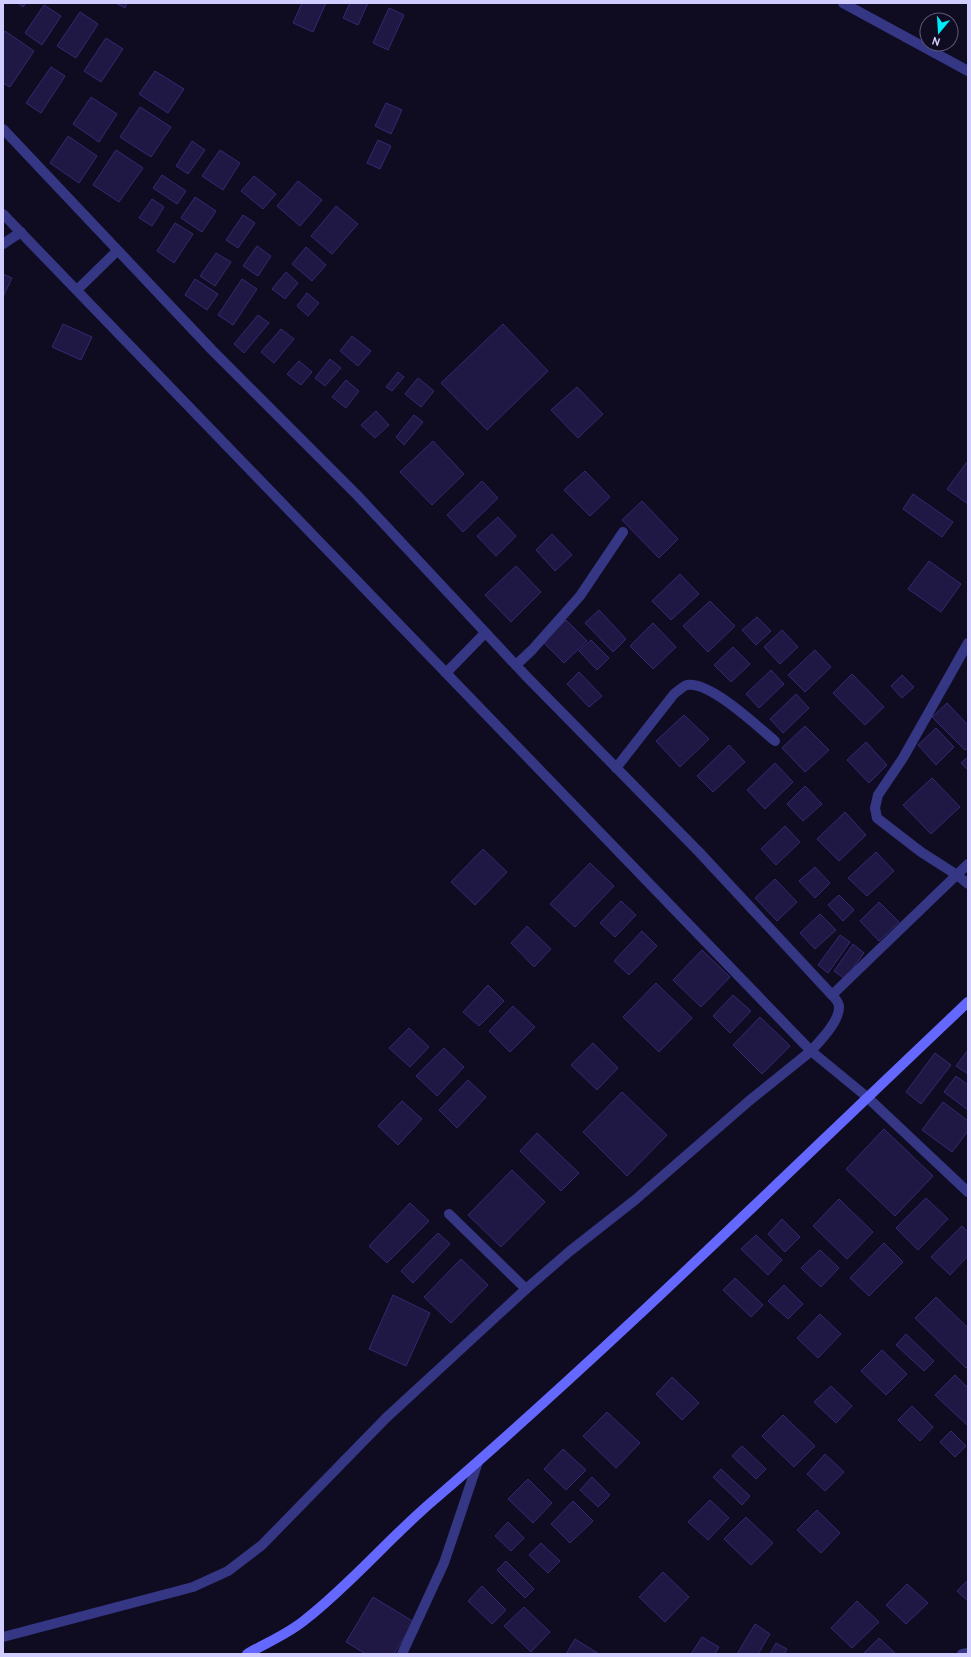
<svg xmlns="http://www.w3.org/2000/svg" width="971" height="1657" font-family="Overpass,sans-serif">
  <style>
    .building { fill: #1f1844; stroke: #342971 }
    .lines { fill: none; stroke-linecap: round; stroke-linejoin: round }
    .street { stroke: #353684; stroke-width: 10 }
    .secondary { stroke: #6568ff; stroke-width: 10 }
  </style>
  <rect width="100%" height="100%" fill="#0f0c22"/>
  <g class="building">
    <polygon points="18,3 26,3 23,7"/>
    <polygon points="116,3 127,3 125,8"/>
    <polygon points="302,3 326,3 313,32 293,23"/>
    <polygon points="350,3 368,3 358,25 343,18"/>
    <polygon points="44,5 61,16 42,45 25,33"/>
    <polygon points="389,8 404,15 388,50 373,43"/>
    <polygon points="80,12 98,24 76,58 57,46"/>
    <polygon points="5,31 34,51 10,87 3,83 3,34"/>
    <polygon points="106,38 123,49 101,82 84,71"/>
    <polygon points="51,67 65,76 41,113 26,103"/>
    <polygon points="155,71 184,89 168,113 139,94"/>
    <polygon points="91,97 117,114 99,142 73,124"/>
    <polygon points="386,103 402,110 391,134 375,126"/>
    <polygon points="140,107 171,127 151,157 120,137"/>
    <polygon points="68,136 97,156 79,183 50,163"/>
    <polygon points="378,140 391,146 380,169 367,163"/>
    <polygon points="192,141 205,150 188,174 176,166"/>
    <polygon points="116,150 143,168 119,202 93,185"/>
    <polygon points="220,150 240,163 223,190 202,176"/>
    <polygon points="162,175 186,191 177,204 153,188"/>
    <polygon points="254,176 276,194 263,209 241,191"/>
    <polygon points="298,181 322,200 300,226 277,206"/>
    <polygon points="195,197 216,211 202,232 181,218"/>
    <polygon points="152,199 164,207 152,226 139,218"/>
    <polygon points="336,206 358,224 332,254 311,236"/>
    <polygon points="243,215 255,223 238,248 226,240"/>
    <polygon points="175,223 193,234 174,263 157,251"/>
    <polygon points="257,246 271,256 258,276 243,266"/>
    <polygon points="306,247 326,265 312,281 292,264"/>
    <polygon points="216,253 231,262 215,286 200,276"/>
    <polygon points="286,272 298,283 285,299 272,289"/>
    <polygon points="3,274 12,278 3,297"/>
    <polygon points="195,279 218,294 207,310 185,295"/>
    <polygon points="242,279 257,289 233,325 218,315"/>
    <polygon points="307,293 319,303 308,316 297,306"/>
    <polygon points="258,315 269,323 244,353 234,344"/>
    <polygon points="63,324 92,337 81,360 52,347"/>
    <polygon points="503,324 548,371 487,430 441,383"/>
    <polygon points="281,329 294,339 274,363 261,352"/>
    <polygon points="352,336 371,351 358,366 340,351"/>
    <polygon points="330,359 341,368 325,386 315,378"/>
    <polygon points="299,361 312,372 301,385 287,374"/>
    <polygon points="398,372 404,377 392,391 386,387"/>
    <polygon points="418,378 434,391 421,407 405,394"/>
    <polygon points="346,380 359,391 346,408 332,397"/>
    <polygon points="577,387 603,414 578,438 551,410"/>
    <polygon points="376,411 389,425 375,438 361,425"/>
    <polygon points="414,415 423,422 404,445 396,437"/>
    <polygon points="433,441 464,474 432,505 400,472"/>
    <polygon points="967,462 968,463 968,504 947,489"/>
    <polygon points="585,471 610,497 590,516 564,490"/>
    <polygon points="482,481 498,498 463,532 447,515"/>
    <polygon points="913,494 953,522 942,537 903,509"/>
    <polygon points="642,501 678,539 659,558 622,520"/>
    <polygon points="498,517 516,536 496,556 477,536"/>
    <polygon points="552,534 572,555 555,571 536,550"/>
    <polygon points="929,561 961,584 941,612 908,589"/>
    <polygon points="516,566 541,592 511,622 485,595"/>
    <polygon points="680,574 699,594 671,620 652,601"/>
    <polygon points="710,601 735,626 708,652 683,626"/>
    <polygon points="599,610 626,639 613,652 585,623"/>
    <polygon points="757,617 771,631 756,645 742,630"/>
    <polygon points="566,620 587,641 564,663 543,642"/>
    <polygon points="653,623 676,647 653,669 630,646"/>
    <polygon points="782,630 798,647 780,664 764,647"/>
    <polygon points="591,640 609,658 597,670 579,651"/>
    <polygon points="733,647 750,664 731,682 714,665"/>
    <polygon points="815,650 831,667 805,692 788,675"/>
    <polygon points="771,670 784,684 759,708 746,694"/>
    <polygon points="579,672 602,696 589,707 567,684"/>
    <polygon points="852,674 884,707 865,725 833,693"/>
    <polygon points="902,675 914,687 902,698 891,686"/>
    <polygon points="796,694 809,708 783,733 770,719"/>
    <polygon points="947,703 968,725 968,748 965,750 932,717"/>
    <polygon points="684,715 709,739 680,767 656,741"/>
    <polygon points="805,726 829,750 805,772 782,748"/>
    <polygon points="936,728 954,747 936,765 918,745"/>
    <polygon points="866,742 887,765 869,783 847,760"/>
    <polygon points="729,745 745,762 713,792 697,776"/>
    <polygon points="968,757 968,770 961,763"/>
    <polygon points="775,763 793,782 765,809 747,790"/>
    <polygon points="932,778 960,807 931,834 903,805"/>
    <polygon points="805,786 822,804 803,821 787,804"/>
    <polygon points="845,812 866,835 839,861 817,839"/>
    <polygon points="785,826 800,842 776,865 761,849"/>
    <polygon points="483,849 507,872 475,905 451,882"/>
    <polygon points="876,852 894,871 867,896 848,878"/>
    <polygon points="590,863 614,886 575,927 550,904"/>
    <polygon points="815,867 830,883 815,898 799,881"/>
    <polygon points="775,879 797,902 777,921 755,898"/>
    <polygon points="839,895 854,910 843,921 828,905"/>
    <polygon points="621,901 636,915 615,937 600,923"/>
    <polygon points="879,902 899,922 879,941 860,921"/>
    <polygon points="820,914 836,930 815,949 800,933"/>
    <polygon points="527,926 551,949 534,967 511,943"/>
    <polygon points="642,931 657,946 629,975 614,961"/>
    <polygon points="840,935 850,942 828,973 818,965"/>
    <polygon points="853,944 864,953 845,979 834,971"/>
    <polygon points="702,950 730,977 701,1007 673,980"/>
    <polygon points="656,983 692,1018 659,1052 623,1017"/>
    <polygon points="488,985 504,1001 479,1026 463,1012"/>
    <polygon points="733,995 751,1011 730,1033 713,1016"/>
    <polygon points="513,1006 535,1027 510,1052 489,1031"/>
    <polygon points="760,1017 790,1046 762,1074 733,1045"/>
    <polygon points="409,1028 429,1047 410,1067 389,1048"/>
    <polygon points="593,1043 618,1068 597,1090 571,1065"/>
    <polygon points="444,1048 464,1067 437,1096 416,1076"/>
    <polygon points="968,1050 968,1074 956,1066"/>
    <polygon points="935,1053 951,1065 921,1104 906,1092"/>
    <polygon points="956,1076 968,1085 968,1110 944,1092"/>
    <polygon points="468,1080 486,1097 457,1128 439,1110"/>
    <polygon points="622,1092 667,1135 627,1176 583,1132"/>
    <polygon points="402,1101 422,1119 398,1145 378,1126"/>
    <polygon points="943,1102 968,1121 968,1131 952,1152 922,1130"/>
    <polygon points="884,1129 933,1176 895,1216 846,1169"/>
    <polygon points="537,1133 579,1173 561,1191 520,1151"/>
    <polygon points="512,1170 545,1202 501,1247 468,1215"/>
    <polygon points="926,1198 948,1219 918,1250 896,1228"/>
    <polygon points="839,1199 873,1232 847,1259 813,1226"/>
    <polygon points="410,1203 429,1221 387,1263 369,1246"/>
    <polygon points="782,1219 800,1237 785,1252 768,1234"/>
    <polygon points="962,1226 968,1232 968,1256 950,1275 931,1257"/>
    <polygon points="438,1233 450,1244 413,1283 401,1271"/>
    <polygon points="756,1235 782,1260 768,1275 741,1249"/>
    <polygon points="884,1243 903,1262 869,1296 850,1278"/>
    <polygon points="820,1250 839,1268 821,1287 801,1268"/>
    <polygon points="461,1259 488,1285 451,1323 424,1297"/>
    <polygon points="735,1278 763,1305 751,1317 723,1290"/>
    <polygon points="784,1285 803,1304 788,1319 768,1301"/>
    <polygon points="393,1295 430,1313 406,1366 369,1349"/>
    <polygon points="936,1297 968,1328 968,1366 966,1368 915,1318"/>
    <polygon points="820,1314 841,1334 818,1358 797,1338"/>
    <polygon points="906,1334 934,1361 924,1371 896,1345"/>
    <polygon points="882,1350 907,1374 886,1395 861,1371"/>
    <polygon points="955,1375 968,1388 968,1424 967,1425 935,1395"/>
    <polygon points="672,1377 699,1403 682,1420 656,1394"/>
    <polygon points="831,1386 852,1406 836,1423 814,1402"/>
    <polygon points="912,1406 933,1427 920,1441 898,1420"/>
    <polygon points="607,1412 640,1443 616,1468 583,1436"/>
    <polygon points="783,1415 815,1446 794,1467 762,1436"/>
    <polygon points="951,1431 966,1446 955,1457 940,1442"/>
    <polygon points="742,1446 766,1469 756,1479 732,1456"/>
    <polygon points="563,1449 586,1470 566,1490 544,1469"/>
    <polygon points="825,1454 844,1472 825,1491 807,1474"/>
    <polygon points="721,1469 750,1496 742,1505 713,1477"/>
    <polygon points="592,1477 610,1495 598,1507 580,1490"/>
    <polygon points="528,1479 552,1503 533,1523 508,1499"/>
    <polygon points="710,1500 729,1518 708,1540 688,1522"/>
    <polygon points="573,1501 593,1521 570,1543 551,1524"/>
    <polygon points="817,1510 840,1533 821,1553 797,1530"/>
    <polygon points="746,1517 773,1543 751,1565 724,1539"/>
    <polygon points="508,1522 524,1538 511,1551 495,1536"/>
    <polygon points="541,1543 560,1561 548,1573 529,1555"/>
    <polygon points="506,1561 534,1589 525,1598 497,1570"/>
    <polygon points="663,1572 689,1597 665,1622 639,1597"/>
    <polygon points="968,1580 968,1601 957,1591"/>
    <polygon points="907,1584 928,1603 906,1624 886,1605"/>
    <polygon points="482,1586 506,1610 492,1624 468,1601"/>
    <polygon points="373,1597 414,1622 394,1654 366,1654 346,1642"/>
    <polygon points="857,1601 879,1622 852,1648 831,1628"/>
    <polygon points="524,1607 550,1632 531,1652 504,1626"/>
    <polygon points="755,1624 770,1634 758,1654 737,1654"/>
    <polygon points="702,1637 719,1647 715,1654 691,1654"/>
    <polygon points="879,1638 896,1654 863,1654"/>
    <polygon points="575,1639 599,1654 566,1654"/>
    <polygon points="776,1643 787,1649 784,1654 770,1654"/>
  </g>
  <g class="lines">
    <g class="street">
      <polyline points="843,3 968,71"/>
      <path d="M3,129L212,350L357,495L526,676L699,852L832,995C835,998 838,1001 839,1006C840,1021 820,1041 811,1051L867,1097L968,1192"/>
      <polyline points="3,214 811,1051 749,1101 635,1200 570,1251 526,1289 386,1418 262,1545 228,1571 193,1587 3,1637"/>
      <polyline points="3,244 21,232"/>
      <polyline points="77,290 117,251"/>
      <polyline points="968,643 903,758 878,795 875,808 877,818 921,852 957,875 968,884"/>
      <polyline points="516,665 532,650 580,596 623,532"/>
      <polyline points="446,673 485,633"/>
      <path d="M616,768L674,694C678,691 683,686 687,685C710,681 757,726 775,741"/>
      <polyline points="832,995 968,864"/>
      <polyline points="449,1214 526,1289"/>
      <polyline points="402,1654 444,1563 478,1462"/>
      <polyline points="962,1654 968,1653"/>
    </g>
    <path class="secondary" d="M247,1654C266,1643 290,1633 306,1619C352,1583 390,1537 435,1499C619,1340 791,1169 968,1002"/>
  </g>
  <rect width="971" height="1657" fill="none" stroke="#d1ceff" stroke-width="8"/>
  <g transform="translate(939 32) rotate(198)"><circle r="19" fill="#0f0c22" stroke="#5d5a7a"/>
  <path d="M0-3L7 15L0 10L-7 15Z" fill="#00ebf9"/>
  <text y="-6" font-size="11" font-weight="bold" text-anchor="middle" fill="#d1ceff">N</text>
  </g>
</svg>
